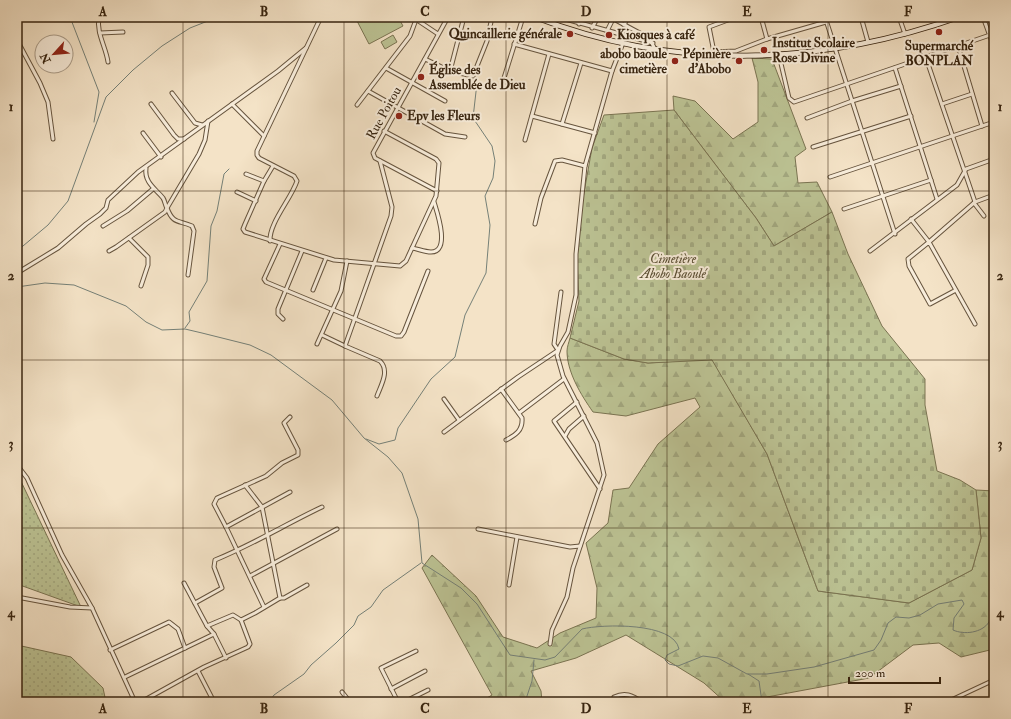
<svg xmlns="http://www.w3.org/2000/svg" width="1011" height="719" font-family="'IM FELL Double Pica',serif">
  <style>
    .grass { fill: url(#grass-dots); stroke: #7a7452 }
    .forest { fill: url(#forest-firs); stroke: #7a7452 }
    .cemetery { fill: url(#cemetery-stones); stroke: #7a7452 }
    .park { fill: #bcc394; stroke: #7a7452 }
    .lines { fill: none; stroke-linecap: round; stroke-linejoin: round }
    .stream { stroke: #758077; stroke-width: 1 }
    .street-casing { stroke: #66543e; stroke-width: 5 }
    .secondary-casing { stroke: #372410; stroke-width: 6 }
    .street { stroke: #f8eddb; stroke-width: 3 }
    .secondary { stroke: #f8eddb; stroke-width: 4.5 }
    .grid { fill: none; stroke: #372410; stroke-width: 1; stroke-opacity: 0.55 }
    .poi-dot { fill: #8f2418; stroke: #f8eddb; stroke-width: 1.5 }
    .labels { text-anchor: middle; dominant-baseline: central; stroke-width: 4; stroke-linejoin: round; paint-order: stroke }
    .poi-label { font-size: 13px; font-weight: bold; fill: #372410; stroke: #f8eddb; text-anchor: start }
    .street-label { font-size: 13px; fill: #372410; stroke: #f8eddb }
    .park-label { font-size: 13px; font-style: italic; fill: #584c31; stroke: #f8eddb }
    .neatline { fill: none; stroke: #372410; stroke-width: 1.5 }
    .grid-label { font-size: 13px; text-anchor: middle; font-weight: bold; fill: #372410 }
  </style>
  <defs>
    <pattern id="grass-dots" width="8" height="8" patternUnits="userSpaceOnUse"><rect width="8" height="8" fill="#bcc394"/><path d="M2 2h.1M6 6h.1" fill="none" stroke="#a2a77f" stroke-width="1.8" stroke-linecap="round"/></pattern>
    <pattern id="forest-firs" width="22" height="20" patternUnits="userSpaceOnUse"><rect width="22" height="20" fill="#bcc394"/><path d="M5 1l3.5 6h-7zM16 11l3.5 6h-7z" fill="#a2a77f"/></pattern>
    <pattern id="cemetery-stones" width="16" height="16" patternUnits="userSpaceOnUse"><rect width="16" height="16" fill="#bcc394"/><path d="M2 7V4a2 2 0 0 1 4 0v3zM10 15v-3a2 2 0 0 1 4 0v3z" fill="#a2a77f"/></pattern>
  </defs>
  <rect width="100%" height="100%" fill="#f4e3c7"/>
  <filter id="stains"><feTurbulence type="fractalNoise" baseFrequency=".005" numOctaves="4"/><feColorMatrix values="0 0 0 0 .2 0 0 0 0 .09 0 0 0 0 .02 0 0 0 .5 -.17"/></filter>
  <radialGradient id="worn" r=".72"><stop offset=".6" stop-color="#630" stop-opacity="0"/><stop offset="1" stop-color="#630" stop-opacity=".3"/></radialGradient>
  <g class="grass">
    <polygon points="17,473 81,607 17,584"/>
    <polygon points="17,645 71,657 103,688 106,702 17,702"/>
  </g>
  <g class="forest">
    <polygon points="752,58 772,59 806,149 795,157 798,183 817,182 832,212 774,246 756,218 674,110 673,96 695,101 733,139 758,122 758,82"/>
    <path d="M570,338L624,359L648,363L712,359L767,454L818,591L909,603L972,570L981,538L976,490L994,491V649L961,657L939,643L913,645L869,678L767,697L769,702H725L704,683L626,635L576,658L531,671L541,691L542,702H480L492,695L422,568L432,555L476,596L503,637L537,648L560,633L596,618L597,588L586,543L608,523L613,490L629,488L658,444L700,407L695,398L626,416L593,412C581,395 567,372 567,351C567,347 569,342 570,338Z"/>
  </g>
  <polygon class="cemetery" points="674,110 756,218 774,246 832,212 848,254 882,326 925,379 925,405 937,471 960,480 976,490 981,538 972,570 909,603 818,591 767,454 712,360 648,363 624,359 570,338 579,301 577,259 582,204 592,148 604,115"/>
  <g class="park">
    <polygon points="361,17 398,17 403,26 369,44 356,19"/>
    <polygon points="393,35 397,42 385,49 381,42"/>
  </g>
  <g class="lines">
    <g class="stream">
      <polyline points="70,17 99,92 94,122"/>
      <polyline points="17,251 48,225 68,201 106,97 133,70 162,46 190,28 218,17"/>
      <path d="M17,287L45,283L74,285L126,306L146,322L162,330L185,329L202,333L250,345L271,355L332,400L364,438L388,457L402,473L418,519L422,563L461,588L477,604L510,655L545,660L555,657L582,629C602,624 674,622 679,649L667,655L665,660L669,664L678,666L703,656L718,658L747,674H767L814,667L874,650L881,640L888,623L896,617L909,618L920,615L938,604L962,600L964,604L954,618L953,630C964,635 982,633 989,622C991,618 992,613 994,610"/>
      <polyline points="185,328 190,321 189,312 207,281 211,226 217,211 224,174 229,169"/>
      <polyline points="366,439 379,444 395,440 398,428 431,379 455,357 465,315 486,273 490,225 485,196 493,178 495,161 492,146 473,118 477,83"/>
      <polyline points="748,674 759,681 762,702"/>
      <polyline points="269,702 274,695 304,674 311,665 336,643 354,625 358,616 371,607 383,590 421,563"/>
      <polyline points="525,702 532,681 534,660"/>
    </g>
    <defs>
      <g id="street">
        <path d="M99,17C96,33 106,47 108,62"/>
        <polyline points="558,17 653,43"/>
        <polyline points="610,17 649,38 655,49"/>
        <polyline points="761,17 767,39"/>
        <polyline points="825,17 895,234"/>
        <polyline points="861,17 868,42"/>
        <polyline points="899,17 905,34"/>
        <polyline points="983,17 994,47"/>
        <polyline points="417,20 438,34"/>
        <polyline points="579,24 583,17"/>
        <polyline points="624,25 628,17"/>
        <polyline points="592,28 598,17"/>
        <polyline points="607,31 613,19"/>
        <polyline points="100,33 123,32"/>
        <polyline points="17,40 40,83 48,102 53,139"/>
        <polyline points="514,44 612,71"/>
        <polyline points="958,46 982,126"/>
        <polyline points="714,52 736,51 767,39 826,22"/>
        <polyline points="714,52 709,27 736,17"/>
        <polyline points="779,55 789,98 794,102 990,35"/>
        <polyline points="926,58 975,202"/>
        <polyline points="425,59 450,71 464,17"/>
        <polyline points="386,68 445,101"/>
        <polyline points="895,68 937,199"/>
        <polyline points="450,71 473,76 487,41 492,17"/>
        <polyline points="504,78 523,17"/>
        <polyline points="368,91 445,134 465,137"/>
        <polyline points="172,93 195,123 202,125"/>
        <polyline points="151,104 174,135 178,139 184,139"/>
        <polyline points="232,104 264,136"/>
        <polyline points="942,104 972,94"/>
        <polyline points="357,105 410,36 417,17"/>
        <polyline points="532,116 595,133"/>
        <polyline points="807,118 852,101 901,86"/>
        <polyline points="562,124 581,63"/>
        <polyline points="143,133 161,157"/>
        <polyline points="525,140 549,54"/>
        <polyline points="813,147 911,116"/>
        <polyline points="273,166 264,181 245,224 243,229 245,232 334,260 400,266 406,261 436,196 439,163 436,159 384,131"/>
        <polyline points="246,174 264,181"/>
        <polyline points="830,177 994,122"/>
        <polyline points="437,191 375,158 373,153 448,17"/>
        <polyline points="237,192 256,201"/>
        <polyline points="974,203 984,216"/>
        <polyline points="844,209 931,180"/>
        <polyline points="911,219 929,242 975,202 994,195"/>
        <polyline points="535,224 541,198 555,161 562,160 585,166 612,71 623,43"/>
        <polyline points="103,226 127,211 153,189"/>
        <polyline points="129,238 148,257 148,265 141,286"/>
        <path d="M270,241C269,223 291,199 297,181L294,176L259,158L257,155V151L321,17"/>
        <polyline points="280,244 264,279 266,282 396,336 401,336 404,332 428,271"/>
        <path d="M412,248C418,249 425,252 431,252C451,252 437,212 434,202"/>
        <path d="M109,251L116,247L165,212L167,208C165,205 165,201 163,198C156,189 144,183 146,168"/>
        <polyline points="870,251 957,185 966,169 994,159"/>
        <polyline points="17,273 58,248 86,224 100,214 106,208 108,200 138,172 278,71 306,48"/>
        <path d="M188,275L194,231L192,226C178,220 173,224 167,208L199,154L205,140L208,121"/>
        <polyline points="313,290 326,258"/>
        <polyline points="956,290 930,304 909,266 908,259 929,242 975,324"/>
        <polyline points="283,319 278,314 278,309 302,251"/>
        <polyline points="322,335 345,346"/>
        <polyline points="317,344 341,291 347,261"/>
        <polyline points="558,350 554,344 561,292"/>
        <path d="M501,389L522,418C523,430 516,435 506,440"/>
        <path d="M377,396C381,385 390,371 380,361L345,346L391,216L392,207L380,161"/>
        <polyline points="444,399 459,420"/>
        <polyline points="577,402 554,421 600,489"/>
        <polyline points="519,413 564,379"/>
        <polyline points="444,432 518,377 557,351"/>
        <polyline points="565,436 569,429 584,416"/>
        <polyline points="17,465 27,478 62,555 92,608"/>
        <polyline points="226,527 214,504 217,498 266,476 282,463 298,455 298,450 284,423 290,417"/>
        <polyline points="478,529 570,547 580,546"/>
        <polyline points="250,576 337,529"/>
        <polyline points="184,583 207,626"/>
        <polyline points="509,585 517,537"/>
        <polyline points="17,597 70,607 92,608 135,702"/>
        <polyline points="280,598 284,598 307,585"/>
        <path d="M195,603L222,588L214,567L215,560C252,545 286,524 322,507"/>
        <polyline points="264,607 226,527 290,492"/>
        <polyline points="214,634 226,658"/>
        <polyline points="550,644 552,630 567,597 573,568 604,475 597,443 563,376 557,355 560,346 568,332 576,295 576,254 585,166"/>
        <polyline points="110,650 169,622 178,629 185,648"/>
        <polyline points="198,671 214,702"/>
        <polyline points="125,677 214,634 207,626 233,615 241,620"/>
        <polyline points="391,689 425,671"/>
        <polyline points="342,692 350,702"/>
        <path d="M614,697C625,692 632,695 642,702"/>
        <polyline points="141,702 204,667 248,647 250,644 241,620 255,613 280,598 262,507 245,485"/>
        <polyline points="398,702 381,668 416,651"/>
        <polyline points="404,702 428,690"/>
        <polyline points="689,702 690,700"/>
        <polyline points="947,702 994,680"/>
      </g>
      <path id="secondary" d="M535,17C674,71 820,66 959,17"/>
    </defs>
    <use href="#street" class="street-casing"/>
    <use href="#secondary" class="secondary-casing"/>
    <use href="#street" class="street"/>
    <use href="#secondary" class="secondary"/>
  </g>
  <path class="grid" d="M183,17V702M344,17V702M506,17V702M667,17V702M828,17V702M17,191H994M17,360H994M17,528H994"/>
  <g class="poi-dot">
    <circle cx="939" cy="32" r="4"/>
    <circle cx="570" cy="34" r="4"/>
    <circle cx="609" cy="35" r="4"/>
    <circle cx="764" cy="50" r="4"/>
    <circle cx="675" cy="61" r="4"/>
    <circle cx="739" cy="61" r="4"/>
    <circle cx="421" cy="77" r="4"/>
    <circle cx="399" cy="116" r="4"/>
  </g>
  <g class="labels">
    <g class="poi-label">
      <text x="562" y="34" text-anchor="end">Quincaillerie générale</text>
      <text x="617" y="35">Kiosques à café</text>
      <text x="772" y="43">Institut Scolaire<tspan x="772" dy="15">Rose Divine</tspan></text>
      <text x="939" y="46" text-anchor="middle">Supermarché<tspan x="939" dy="15">BONPLAN</tspan></text>
      <text x="667" y="54" text-anchor="end">abobo baoule<tspan x="667" dy="15">cimetière</tspan></text>
      <text x="731" y="54" text-anchor="end">Pépinière<tspan x="731" dy="15">d'Abobo</tspan></text>
      <text x="429" y="70">Église des<tspan x="429" dy="15">Assemblée de Dieu</tspan></text>
      <text x="407" y="116">Epv les Fleurs</text>
    </g>
    <g class="street-label">
      <text transform="translate(384 113) rotate(-61)">Rue Poitou</text>
    </g>
    <g class="park-label">
      <text x="673" y="259">Cimetière<tspan x="673" dy="15">Abobo Baoulé</tspan></text>
    </g>
  </g>
  <rect width="1011" height="719" fill="none" stroke="#f4e3c7" stroke-width="44"/>
  <g transform="translate(54 54) rotate(243)"><circle r="19" fill="#f8eddb" stroke="#ab9d8a"/>
  <path d="M0-3L7 15L0 10L-7 15Z" fill="#8f2418"/>
  <text y="-6" font-size="11" font-weight="bold" text-anchor="middle" fill="#372410">N</text>
  </g>
  <path d="M849 677v6h91v-6" fill="none" stroke="#372410" stroke-width="2"/>
  <text x="855" y="677" font-size="12" fill="#372410" stroke="#f8eddb" stroke-width="3" paint-order="stroke">200 m</text>
  <rect x="22" y="22" width="967" height="675" class="neatline"/>
  <g class="grid-label">
    <text x="103" y="16">A</text>
    <text x="264" y="16">B</text>
    <text x="425" y="16">C</text>
    <text x="586" y="16">D</text>
    <text x="747" y="16">E</text>
    <text x="908" y="16">F</text>
    <text x="11" y="111">1</text>
    <text x="1000" y="111">1</text>
    <text x="11" y="280">2</text>
    <text x="1000" y="280">2</text>
    <text x="11" y="448">3</text>
    <text x="1000" y="448">3</text>
    <text x="11" y="617">4</text>
    <text x="1000" y="617">4</text>
    <text x="103" y="713">A</text>
    <text x="264" y="713">B</text>
    <text x="425" y="713">C</text>
    <text x="586" y="713">D</text>
    <text x="747" y="713">E</text>
    <text x="908" y="713">F</text>
  </g>
  <rect width="100%" height="100%" filter="url(#stains)"/>
  <rect width="100%" height="100%" fill="url(#worn)"/>
</svg>
